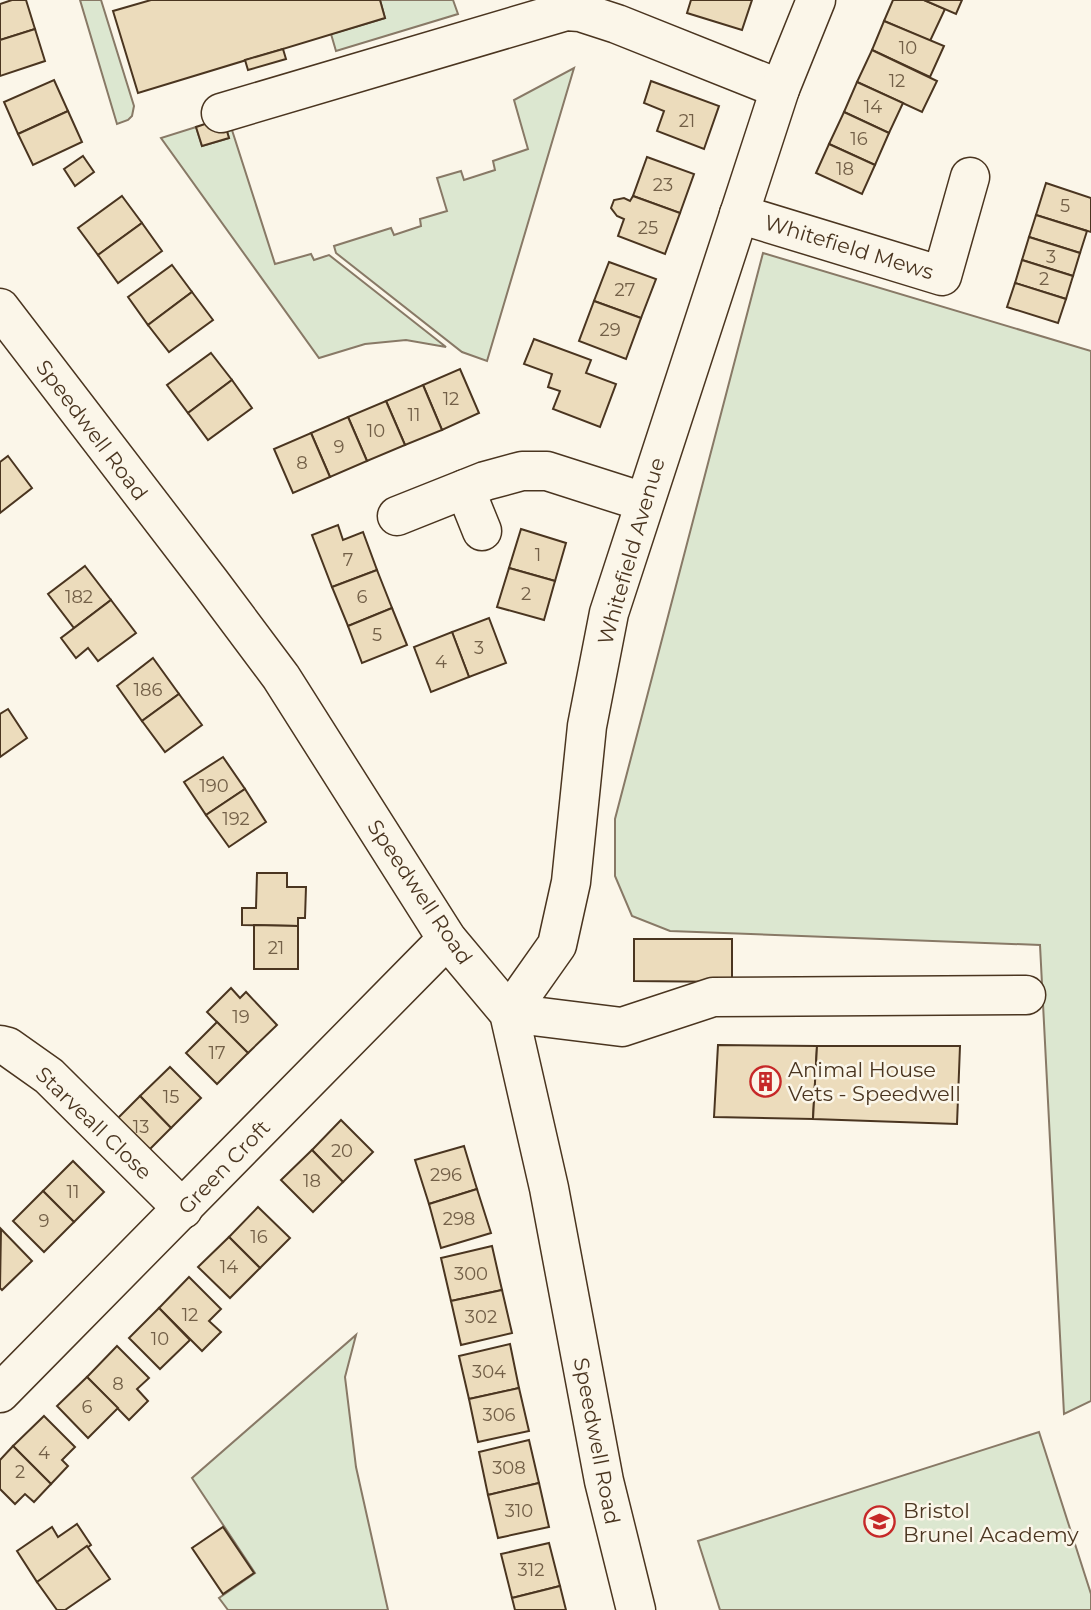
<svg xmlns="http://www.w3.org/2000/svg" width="1091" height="1610" font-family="Montserrat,sans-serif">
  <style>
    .green { fill: #dce7d0; stroke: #887966; stroke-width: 2 }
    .building { fill: #ecdcbc; stroke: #4a3520; stroke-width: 2 }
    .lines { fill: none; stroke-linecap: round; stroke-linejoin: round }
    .minor-casing { stroke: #4a3520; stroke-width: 41 }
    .minor { stroke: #fbf6e9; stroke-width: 38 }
    .labels { text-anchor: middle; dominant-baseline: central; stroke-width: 5; stroke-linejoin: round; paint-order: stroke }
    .number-label { font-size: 18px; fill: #725f47 }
    .street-label { font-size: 21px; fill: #4a3520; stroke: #fbf6e9 }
    .poi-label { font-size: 21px; fill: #4a3520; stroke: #fbf6e9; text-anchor: start }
  </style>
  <rect width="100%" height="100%" fill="#fbf6e9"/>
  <g class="green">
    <polygon points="80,0 101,0 134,106 132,116 128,120 117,124"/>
    <polygon points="380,0 453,0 458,14 336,51 331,34 385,18"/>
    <polygon points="574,68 487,361 462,352 336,253 334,246 391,228 394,235 421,226 420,219 447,211 437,178 461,171 464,180 495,170 493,161 528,149 514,100"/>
    <polygon points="223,118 231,127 275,264 311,254 314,260 329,255 446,347 406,340 365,344 319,358 161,138 196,127 202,146 229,138"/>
    <polygon points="763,253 1091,351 1091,1401 1064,1414 1040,945 670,931 632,916 615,876 615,819"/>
    <polygon points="356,1335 345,1377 356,1467 388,1610 228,1610 219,1598 255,1573 192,1478"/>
    <polygon points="1039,1432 1091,1594 1091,1610 720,1610 698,1541"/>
  </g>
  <g class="building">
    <polygon points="12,0 26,0 35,29 0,40 0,4"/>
    <polygon points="151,0 380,0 385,18 138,93 113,11"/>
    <polygon points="691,0 752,0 742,30 687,13"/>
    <polygon points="893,0 924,0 945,9 930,41 884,21"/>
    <polygon points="924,0 962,0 956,14"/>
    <polygon points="884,21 944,46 930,77 872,50"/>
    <polygon points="35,29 45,61 0,76 0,40"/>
    <polygon points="283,49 286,59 248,70 245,60"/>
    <polygon points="872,50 937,81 922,112 857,82"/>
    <polygon points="54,80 68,111 18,134 4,102"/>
    <polygon points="651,81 719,106 704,149 657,131 664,111 644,103"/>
    <polygon points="857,82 903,103 889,133 844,112"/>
    <polygon points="68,111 82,142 33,165 18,134"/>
    <polygon points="844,112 889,133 875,165 829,144"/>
    <polygon points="223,118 229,138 202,146 196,127"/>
    <polygon points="829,144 875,165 862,194 816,173"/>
    <polygon points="83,156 94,172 75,186 64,169"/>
    <polygon points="647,157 694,174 680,213 633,196"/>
    <polygon points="1046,183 1091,198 1091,232 1036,215"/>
    <polygon points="122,196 142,223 98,255 78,228"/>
    <polygon points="633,196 680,213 665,254 618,236 624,219 617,216 611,208 614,200 624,198 630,201"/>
    <polygon points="1036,215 1087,231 1080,253 1029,237"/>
    <polygon points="142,223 162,251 118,283 98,255"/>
    <polygon points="1029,237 1080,253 1073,276 1022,260"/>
    <polygon points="1022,260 1073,276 1066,299 1015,283"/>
    <polygon points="609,262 656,279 641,318 594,301"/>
    <polygon points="172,265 192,292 148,325 128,297"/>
    <polygon points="1015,283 1066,299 1058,323 1007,307"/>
    <polygon points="192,292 213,320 169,352 148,325"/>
    <polygon points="594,301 641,318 626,359 579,341"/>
    <polygon points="534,339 591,360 586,373 616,384 600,427 553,409 560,391 548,387 552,374 524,364"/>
    <polygon points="211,353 232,380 188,413 167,385"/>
    <polygon points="460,369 479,413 442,430 423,385"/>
    <polygon points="232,380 252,408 208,440 188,413"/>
    <polygon points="423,385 442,430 405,445 386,401"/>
    <polygon points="386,401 405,445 367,461 348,417"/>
    <polygon points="348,417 367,461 330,477 311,433"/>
    <polygon points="311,433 330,477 293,493 274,449"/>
    <polygon points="8,456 32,488 0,513 0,462"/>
    <polygon points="338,525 343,540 363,532 377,570 332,587 312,535"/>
    <polygon points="521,529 566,543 555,581 509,568"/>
    <polygon points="85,566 111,600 74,628 48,594"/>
    <polygon points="509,568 555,581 544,620 497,607"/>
    <polygon points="377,570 392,608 348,626 332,587"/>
    <polygon points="111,600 136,633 98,661 88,648 76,658 61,638"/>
    <polygon points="392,608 407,645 362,663 348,626"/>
    <polygon points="489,618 506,663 469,677 452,632"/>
    <polygon points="452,632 469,677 431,692 414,647"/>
    <polygon points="153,658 179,694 142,721 117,686"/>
    <polygon points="179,694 202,725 165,752 142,721"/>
    <polygon points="8,709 27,738 0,757 0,714"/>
    <polygon points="223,757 245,789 206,815 184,782"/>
    <polygon points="245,789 266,822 229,847 206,815"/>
    <polygon points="257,873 287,873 287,887 306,887 305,918 298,918 298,926 242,925 242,908 256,908"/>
    <polygon points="254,925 298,926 298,969 254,969"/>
    <polygon points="634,939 732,939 732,982 634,981"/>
    <polygon points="231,988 240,998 246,992 277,1025 248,1053 207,1012"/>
    <polygon points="217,1022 248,1053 217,1084 186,1053"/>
    <polygon points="718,1045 817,1046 813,1119 714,1117"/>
    <polygon points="817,1046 960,1046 957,1124 813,1119"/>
    <polygon points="170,1067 201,1098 171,1128 140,1096"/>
    <polygon points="140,1096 171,1128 141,1158 110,1126"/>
    <polygon points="341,1120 373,1152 343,1182 312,1150"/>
    <polygon points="464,1146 477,1189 429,1204 415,1160"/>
    <polygon points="312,1150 343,1182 313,1212 281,1180"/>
    <polygon points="73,1161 104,1192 74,1222 43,1191"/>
    <polygon points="477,1189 491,1233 441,1248 429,1204"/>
    <polygon points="43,1191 74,1222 44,1252 13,1221"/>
    <polygon points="258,1207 290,1238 260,1268 229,1237"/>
    <polygon points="1,1229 32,1261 2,1290 0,1288"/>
    <polygon points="229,1237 260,1268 230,1298 198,1267"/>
    <polygon points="492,1246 502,1290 451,1301 441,1258"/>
    <polygon points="189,1277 221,1309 209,1321 221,1332 202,1351 159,1308"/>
    <polygon points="502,1290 512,1333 461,1345 451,1301"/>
    <polygon points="159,1308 190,1340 160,1369 129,1338"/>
    <polygon points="510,1344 519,1388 469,1399 459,1356"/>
    <polygon points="117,1346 149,1378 137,1389 148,1401 129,1420 87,1377"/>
    <polygon points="87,1377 118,1408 88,1438 57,1406"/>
    <polygon points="519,1388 529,1431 478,1442 469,1399"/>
    <polygon points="44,1416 75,1447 62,1460 68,1466 51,1484 13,1446"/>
    <polygon points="529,1440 539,1483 488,1495 479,1452"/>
    <polygon points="13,1446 51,1484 34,1502 25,1494 15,1504 0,1489 0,1460"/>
    <polygon points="539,1483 549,1527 498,1538 488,1495"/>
    <polygon points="77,1524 91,1545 37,1582 17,1551 52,1527 58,1537"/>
    <polygon points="223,1527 254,1573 223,1594 192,1548"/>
    <polygon points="549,1543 560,1586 512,1598 501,1554"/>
    <polygon points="87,1546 110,1579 65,1610 57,1610 37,1582"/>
    <polygon points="560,1586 566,1610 515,1610 512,1598"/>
  </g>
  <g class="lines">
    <defs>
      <g id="minor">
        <polyline points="221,113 566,11 580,12 617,24 780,89"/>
        <polyline points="739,214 942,276 970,177"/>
        <polyline points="0,308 210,582 281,677 447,939 509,1013 549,1188 604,1481 636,1610"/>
        <polyline points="465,489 482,531"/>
        <polyline points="397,516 485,481 522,471 547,471 644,502"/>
        <polyline points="509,1013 557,945 571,882 587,726 609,613 780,89 816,0"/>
        <polyline points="509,1013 622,1027 713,997 1026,995"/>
        <polyline points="0,1045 8,1047 49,1076 183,1209"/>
        <polyline points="0,1393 447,939"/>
      </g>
    </defs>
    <use href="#minor" class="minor-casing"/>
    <use href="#minor" class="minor"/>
  </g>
  <defs>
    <symbol id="building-ring" viewBox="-11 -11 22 22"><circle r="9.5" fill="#fbf6e9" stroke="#c62828" stroke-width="1.5"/><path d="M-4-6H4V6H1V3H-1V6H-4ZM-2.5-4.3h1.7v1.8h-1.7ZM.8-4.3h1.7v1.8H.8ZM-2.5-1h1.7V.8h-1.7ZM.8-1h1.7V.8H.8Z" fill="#c62828"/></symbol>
    <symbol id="school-ring" viewBox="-11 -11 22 22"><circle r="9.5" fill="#fbf6e9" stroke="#c62828" stroke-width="1.5"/><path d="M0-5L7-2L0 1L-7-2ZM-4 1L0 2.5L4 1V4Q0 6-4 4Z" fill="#c62828"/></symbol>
  </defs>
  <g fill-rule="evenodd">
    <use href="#building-ring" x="748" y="1064" width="35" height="35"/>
    <use href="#school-ring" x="862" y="1504" width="35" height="35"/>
  </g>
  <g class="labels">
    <g class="number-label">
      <text x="908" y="48">10</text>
      <text x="897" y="81">12</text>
      <text x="873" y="107">14</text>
      <text x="687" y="121">21</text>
      <text x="859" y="139">16</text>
      <text x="845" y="169">18</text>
      <text x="663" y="185">23</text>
      <text x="1065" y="206">5</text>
      <text x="648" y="228">25</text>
      <text x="1051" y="257">3</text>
      <text x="1044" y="279">2</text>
      <text x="625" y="290">27</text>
      <text x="610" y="330">29</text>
      <text x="451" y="399">12</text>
      <text x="414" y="415">11</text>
      <text x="376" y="431">10</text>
      <text x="339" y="447">9</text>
      <text x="302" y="463">8</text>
      <text x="538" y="555">1</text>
      <text x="348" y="560">7</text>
      <text x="526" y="594">2</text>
      <text x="79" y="597">182</text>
      <text x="362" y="597">6</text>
      <text x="377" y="635">5</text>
      <text x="479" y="648">3</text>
      <text x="441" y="662">4</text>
      <text x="148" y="690">186</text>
      <text x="214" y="786">190</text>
      <text x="236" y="819">192</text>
      <text x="276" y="948">21</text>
      <text x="241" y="1017">19</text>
      <text x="217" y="1053">17</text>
      <text x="171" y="1097">15</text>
      <text x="141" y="1127">13</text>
      <text x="342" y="1151">20</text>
      <text x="446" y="1175">296</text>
      <text x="312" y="1181">18</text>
      <text x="73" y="1192">11</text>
      <text x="459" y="1219">298</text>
      <text x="44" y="1221">9</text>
      <text x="259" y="1237">16</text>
      <text x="229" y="1267">14</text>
      <text x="471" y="1274">300</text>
      <text x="190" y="1315">12</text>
      <text x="481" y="1317">302</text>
      <text x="160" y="1339">10</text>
      <text x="489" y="1372">304</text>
      <text x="118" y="1384">8</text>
      <text x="87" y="1407">6</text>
      <text x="499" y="1415">306</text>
      <text x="44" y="1453">4</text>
      <text x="509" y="1468">308</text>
      <text x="20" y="1472">2</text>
      <text x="519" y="1511">310</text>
      <text x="531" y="1570">312</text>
    </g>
    <g class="street-label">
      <text transform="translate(849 247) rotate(17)">Whitefield Mews</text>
      <text transform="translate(92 430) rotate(53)">Speedwell Road</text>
      <text transform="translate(631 551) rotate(-74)">Whitefield Avenue</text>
      <text transform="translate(420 892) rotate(56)">Speedwell Road</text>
      <text transform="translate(94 1123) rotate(44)">Starveall Close</text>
      <text transform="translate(224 1167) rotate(-46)">Green Croft</text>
      <text transform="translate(597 1441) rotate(79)">Speedwell Road</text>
    </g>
    <g class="poi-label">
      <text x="788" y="1069">Animal House<tspan x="788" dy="24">Vets - Speedwell</tspan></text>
      <text x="903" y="1510">Bristol<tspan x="903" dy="24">Brunel Academy</tspan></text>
    </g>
  </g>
</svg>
